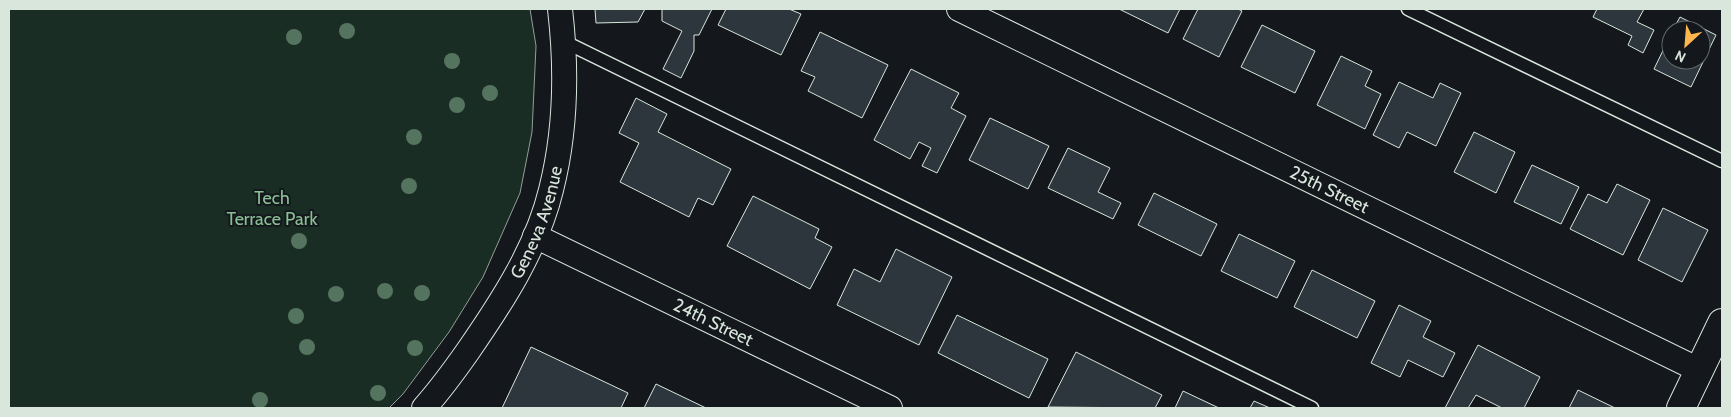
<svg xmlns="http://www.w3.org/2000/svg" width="1731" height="417" font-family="Cabin,sans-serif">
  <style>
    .green { fill: #1a2d24; stroke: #939e99 }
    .building { fill: #2c363c; stroke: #d8e6dc }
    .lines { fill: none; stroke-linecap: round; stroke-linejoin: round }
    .service-casing { stroke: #d8e6dc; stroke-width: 15 }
    .minor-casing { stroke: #d8e6dc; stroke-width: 26 }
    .secondary-casing { stroke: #d8e6dc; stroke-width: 30 }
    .service { stroke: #14181c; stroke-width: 12 }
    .minor { stroke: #14181c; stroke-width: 24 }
    .secondary { stroke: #14181c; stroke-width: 28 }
    .tree { fill: #55745f }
    .labels { text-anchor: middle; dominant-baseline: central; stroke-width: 4; stroke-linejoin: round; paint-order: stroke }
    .street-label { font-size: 18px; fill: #d8e6dc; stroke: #14181c }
    .park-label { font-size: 18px; fill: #8ac095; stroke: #14181c }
  </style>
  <rect width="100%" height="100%" fill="#14181c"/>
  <polygon class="green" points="9,9 530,9 536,46 532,132 520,193 483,277 449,332 403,394 389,408 9,408"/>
  <g class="building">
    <polygon points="595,9 645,9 638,22 596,23"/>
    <polygon points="662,9 712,9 699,35 694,35 694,51 681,78 663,69 682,31 662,21"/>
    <polygon points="726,9 789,9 801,14 781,55 718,25"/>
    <polygon points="1119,9 1180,9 1168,33"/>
    <polygon points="1198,9 1238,9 1242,11 1219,57 1183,39"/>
    <polygon points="1597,9 1644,9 1637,22 1654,30 1643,53 1628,45 1632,36 1593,17"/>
    <polygon points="1680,17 1716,35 1691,87 1654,69 1671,34 1671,60 1701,60 1701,30 1673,30"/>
    <polygon points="1262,25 1315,51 1295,93 1241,67"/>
    <polygon points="820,32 888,65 862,118 808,91 815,77 801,71"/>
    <polygon points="1341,56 1372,71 1365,86 1381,94 1365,129 1317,105"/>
    <polygon points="911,69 959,93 951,108 966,116 937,173 922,166 931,148 919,142 910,159 874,140"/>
    <polygon points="1399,82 1433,98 1440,83 1461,93 1436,146 1407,132 1399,148 1373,135"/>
    <polygon points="636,98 667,114 658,132 731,169 713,205 698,198 689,217 620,182 639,143 619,133"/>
    <polygon points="990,118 1049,146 1028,189 969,160"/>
    <polygon points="1474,132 1515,152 1496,193 1454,172"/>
    <polygon points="1068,148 1110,168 1098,192 1121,203 1113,219 1048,188"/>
    <polygon points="1532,165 1579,187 1561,224 1514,202"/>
    <polygon points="1617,184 1650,200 1623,255 1570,229 1588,194 1607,203"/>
    <polygon points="1154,193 1217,224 1201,256 1138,225"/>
    <polygon points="753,196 819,229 815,238 832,247 810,289 727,246"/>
    <polygon points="1663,208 1708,230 1682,282 1638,260"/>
    <polygon points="1239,234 1295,261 1277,298 1221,271"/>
    <polygon points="896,249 952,277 919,345 837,305 854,269 880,282"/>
    <polygon points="1312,270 1375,301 1357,338 1294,307"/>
    <polygon points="1399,305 1431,321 1423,337 1455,353 1443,377 1408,360 1400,377 1371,363"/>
    <polygon points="957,315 1048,359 1029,398 938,353"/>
    <polygon points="1478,345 1540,377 1524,408 1502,408 1476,395 1468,408 1445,408"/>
    <polygon points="531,347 628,393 621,408 502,408"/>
    <polygon points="1076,352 1162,395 1155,408 1048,407"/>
    <polygon points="656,384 706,408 644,408"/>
    <polygon points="1578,390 1615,408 1569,408"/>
    <polygon points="1183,391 1219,408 1175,408"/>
    <polygon points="1254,401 1270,408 1250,408"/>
  </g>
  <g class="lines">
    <defs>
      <g id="service">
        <polyline points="1408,9 1722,161"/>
        <polyline points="563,41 1312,408"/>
      </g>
      <g id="minor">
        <path id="s1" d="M959,9L1699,370"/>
        <path id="s2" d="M535,236L890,408"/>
        <path id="s3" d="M424,408C440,390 454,371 468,351C502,302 537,248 551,190C566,131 567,69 560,9"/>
      </g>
      <polyline id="secondary" points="1681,408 1722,323"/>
    </defs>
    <use href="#service" class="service-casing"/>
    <use href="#minor" class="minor-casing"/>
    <use href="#secondary" class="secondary-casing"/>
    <use href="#service" class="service"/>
    <use href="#minor" class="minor"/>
    <use href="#secondary" class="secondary"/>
  </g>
  <g class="tree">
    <circle cx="347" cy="31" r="8"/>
    <circle cx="294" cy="37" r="8"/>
    <circle cx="452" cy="61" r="8"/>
    <circle cx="490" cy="93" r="8"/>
    <circle cx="457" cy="105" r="8"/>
    <circle cx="414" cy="137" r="8"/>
    <circle cx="409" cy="186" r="8"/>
    <circle cx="299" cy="241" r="8"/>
    <circle cx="385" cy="291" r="8"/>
    <circle cx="422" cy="293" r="8"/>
    <circle cx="336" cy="294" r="8"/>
    <circle cx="296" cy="316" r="8"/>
    <circle cx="307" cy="347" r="8"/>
    <circle cx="415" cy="348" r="8"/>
    <circle cx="378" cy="393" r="8"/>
    <circle cx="260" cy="400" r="8"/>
  </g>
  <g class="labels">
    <g class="street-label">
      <text stroke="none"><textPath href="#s1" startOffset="412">25th Street</textPath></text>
      <text stroke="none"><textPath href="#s3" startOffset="219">Geneva Avenue</textPath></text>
      <text stroke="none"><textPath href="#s2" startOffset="198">24th Street</textPath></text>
    </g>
    <g class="park-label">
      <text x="272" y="198">Tech<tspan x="272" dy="21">Terrace Park</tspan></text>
    </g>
  </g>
  <rect width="1731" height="417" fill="none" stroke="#d8e6dc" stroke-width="20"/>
  <g transform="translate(1686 45) rotate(206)"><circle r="24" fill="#14181c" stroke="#626a69"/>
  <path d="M0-4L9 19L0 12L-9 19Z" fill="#ffb74d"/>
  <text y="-8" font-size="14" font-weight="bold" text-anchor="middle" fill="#d8e6dc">N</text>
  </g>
</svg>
